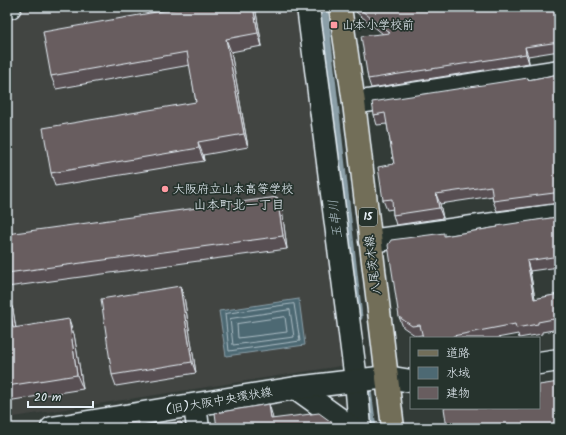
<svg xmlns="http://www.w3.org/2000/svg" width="566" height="435" font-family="Kalam,'Klee One',sans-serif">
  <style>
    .built { fill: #434543 }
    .water { fill: #4d6973; stroke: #8b9fa8 }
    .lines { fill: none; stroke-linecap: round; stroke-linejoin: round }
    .shore { stroke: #aabbc3; stroke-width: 1 }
    .stream { stroke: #8b9fa8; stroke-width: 7 }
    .street-casing { stroke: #e8f1f8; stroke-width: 25 }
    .secondary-casing { stroke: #e8f1f8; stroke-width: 25 }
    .primary-casing { stroke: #e8f1f8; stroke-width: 25 }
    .street { stroke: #26332d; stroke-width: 22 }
    .secondary { stroke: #26332d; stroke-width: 22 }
    .primary { stroke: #726e59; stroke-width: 22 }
    .wall { fill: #595052; stroke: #e8f1f8 }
    .shaded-wall { fill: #494142; stroke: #e8f1f8 }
    .building { fill: #685d5f; stroke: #e8f1f8 }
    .poi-dot { fill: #ff9aa2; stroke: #26332d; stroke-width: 1.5 }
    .labels { text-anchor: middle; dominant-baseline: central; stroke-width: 3.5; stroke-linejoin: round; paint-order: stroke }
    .shield { fill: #26332d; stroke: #aeb8bb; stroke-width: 1 }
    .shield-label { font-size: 11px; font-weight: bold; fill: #e8f1f8 }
    .poi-label { font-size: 12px; fill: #e8f1f8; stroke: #26332d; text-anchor: start }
    .street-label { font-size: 12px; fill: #e8f1f8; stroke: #26332d }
    .neighbourhood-label { font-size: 13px; fill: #e8f1f8; stroke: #26332d }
    .water-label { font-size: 13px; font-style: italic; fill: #aabbc3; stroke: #26332d }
  </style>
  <rect width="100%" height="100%" fill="#333b37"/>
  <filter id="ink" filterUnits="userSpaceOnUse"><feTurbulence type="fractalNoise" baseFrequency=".025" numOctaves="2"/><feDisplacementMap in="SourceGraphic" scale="8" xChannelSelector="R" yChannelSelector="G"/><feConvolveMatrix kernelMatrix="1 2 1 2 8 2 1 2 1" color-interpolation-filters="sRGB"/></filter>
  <g filter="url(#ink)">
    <polygon class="built" points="41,7 297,7 347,365 7,418 7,12"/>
    <polygon class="water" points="299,299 305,345 226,356 219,311"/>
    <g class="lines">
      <g class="shore">
        <polygon points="294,304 300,341 229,351 225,314"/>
        <polygon points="290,310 294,337 233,345 230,319"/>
        <polygon points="285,317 287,332 238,338 237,324"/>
      </g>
      <g class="stream">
        <polyline points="324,7 359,317"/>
        <polyline points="367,383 373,428"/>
      </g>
      <defs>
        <g id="street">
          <polyline points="308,7 356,380 360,428"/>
          <polyline points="7,8 10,7"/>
          <polyline points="354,103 559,71"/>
          <polyline points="370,241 559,215"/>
          <polyline points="539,363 559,360"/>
          <polyline points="387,377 411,381"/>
          <polyline points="296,388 352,428"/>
          <polyline points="195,406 198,428"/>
        </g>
        <polyline id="secondary" points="52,428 296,388 387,377"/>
        <polyline id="primary" points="340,7 354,103 393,428"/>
      </defs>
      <use href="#street" class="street-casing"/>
      <use href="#secondary" class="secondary-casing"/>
      <use href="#primary" class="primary-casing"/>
      <use href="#street" class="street"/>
      <use href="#secondary" class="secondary"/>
      <use href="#primary" class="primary"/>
    </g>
    <g class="wall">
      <polygon points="255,7 262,46 231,52 248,147 203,155 204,161 55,186 51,173 196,102 190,65 56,89 51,76"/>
      <polygon points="354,7 559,7 559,51 528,56 529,63 371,88 368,79 383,34 356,12"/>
      <polygon points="559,74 559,203 497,211 493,201 493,196 440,204 443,218 396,225 393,215 393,209 387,210 383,200 394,164 387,124 377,125 374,115 528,78 528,80"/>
      <polygon points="282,210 287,249 7,287 7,234"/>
      <polygon points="557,217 559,217 559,267 530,271 535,299 559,294 559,329 542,332 542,334 519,338 518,334 497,338 423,338 422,335 416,336 403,327 399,317 445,236"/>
      <polygon points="180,286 184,297 196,373 116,386 112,375"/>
      <polygon points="7,296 8,296 13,310 16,328 74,334 83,389 7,401"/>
    </g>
    <g class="shaded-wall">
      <polygon points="253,7 255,7 262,46 258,33"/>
      <polygon points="226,39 231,52 248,147 244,134"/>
      <polygon points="525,47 528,56 529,63 526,54"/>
      <polygon points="198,142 203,155 204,161 199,148"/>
      <polygon points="436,194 440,204 443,218 439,208"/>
      <polygon points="277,197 282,210 287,249 283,236"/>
      <polygon points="527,261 530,271 537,309 534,299"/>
      <polygon points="180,286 184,297 196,373 192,362"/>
      <polygon points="8,296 13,310 18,343 13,328"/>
      <polygon points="69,319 74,334 83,389 77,375"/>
      <polygon points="269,404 272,414 275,428 271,419"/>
    </g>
    <g class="building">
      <polygon points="178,7 253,7 258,33 226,39 244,134 198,142 199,148 51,173 43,128 196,102 187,52 51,76 43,32 179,8"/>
      <polygon points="357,7 559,7 559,42 525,47 526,54 368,79 361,36 390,33"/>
      <polygon points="559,74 559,193 554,193 493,201 491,186 436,194 439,208 393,215 392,199 383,200 378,167 394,164 385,113 374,115 372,102 528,78 528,80"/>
      <polygon points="277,197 283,236 7,273 7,234"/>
      <polygon points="557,217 559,217 559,256 527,261 534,299 559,294 559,318 538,322 538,324 516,328 515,324 453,336 453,338 423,338 420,325 412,326 399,317 388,245 391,240 444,233 444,236 498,227 497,226"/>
      <polygon points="180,286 192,362 112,375 101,299"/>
      <polygon points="7,296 8,296 13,328 69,319 77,375 7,386"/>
      <polygon points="559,382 559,428 447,428 444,408 539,408 539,385"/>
      <polygon points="269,404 271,419 319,413 337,426 337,428 217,428 215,413"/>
      <polygon points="138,422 139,427 181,422 182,428 120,428 120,424"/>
    </g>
  </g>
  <g class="poi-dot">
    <rect x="330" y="21" width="8" height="8" rx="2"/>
    <circle cx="165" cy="189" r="4"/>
  </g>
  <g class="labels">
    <rect class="shield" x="359" y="208" width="18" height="18" rx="3"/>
    <g class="shield-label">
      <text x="368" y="217">15</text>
    </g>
    <g class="poi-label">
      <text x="342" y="25">山本小学校前</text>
      <text x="173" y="189">大阪府立山本高等学校</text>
    </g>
    <g class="street-label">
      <text transform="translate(373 265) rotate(-97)">八尾茨木線</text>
      <text transform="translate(219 401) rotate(-10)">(旧)大阪中央環状線</text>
    </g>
    <g class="neighbourhood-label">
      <text x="239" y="205">山本町北一丁目</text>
    </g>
    <g class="water-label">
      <text transform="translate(336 219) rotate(-97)">玉串川</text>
    </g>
  </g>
  <rect width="566" height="435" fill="none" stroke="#26332d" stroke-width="24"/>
  <rect x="12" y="12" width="542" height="411" fill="none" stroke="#e8f1f8" stroke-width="1.5" filter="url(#ink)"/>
  <rect x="410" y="337" width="130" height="72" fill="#26332d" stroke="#747f7e"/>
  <rect x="418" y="350" width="20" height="6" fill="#726e59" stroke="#747f7e"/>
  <text x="446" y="357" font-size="12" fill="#e8f1f8">道路</text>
  <rect x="418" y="367" width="20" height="12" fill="#4d6973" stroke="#747f7e"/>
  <text x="446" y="377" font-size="12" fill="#e8f1f8">水域</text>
  <rect x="418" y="387" width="20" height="12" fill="#685d5f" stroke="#747f7e"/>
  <text x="446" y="397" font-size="12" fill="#e8f1f8">建物</text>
  <path d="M28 401v6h65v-6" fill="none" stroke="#e8f1f8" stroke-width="2"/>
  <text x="34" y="401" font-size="12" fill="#e8f1f8" stroke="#26332d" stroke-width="3" paint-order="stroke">20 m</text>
</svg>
